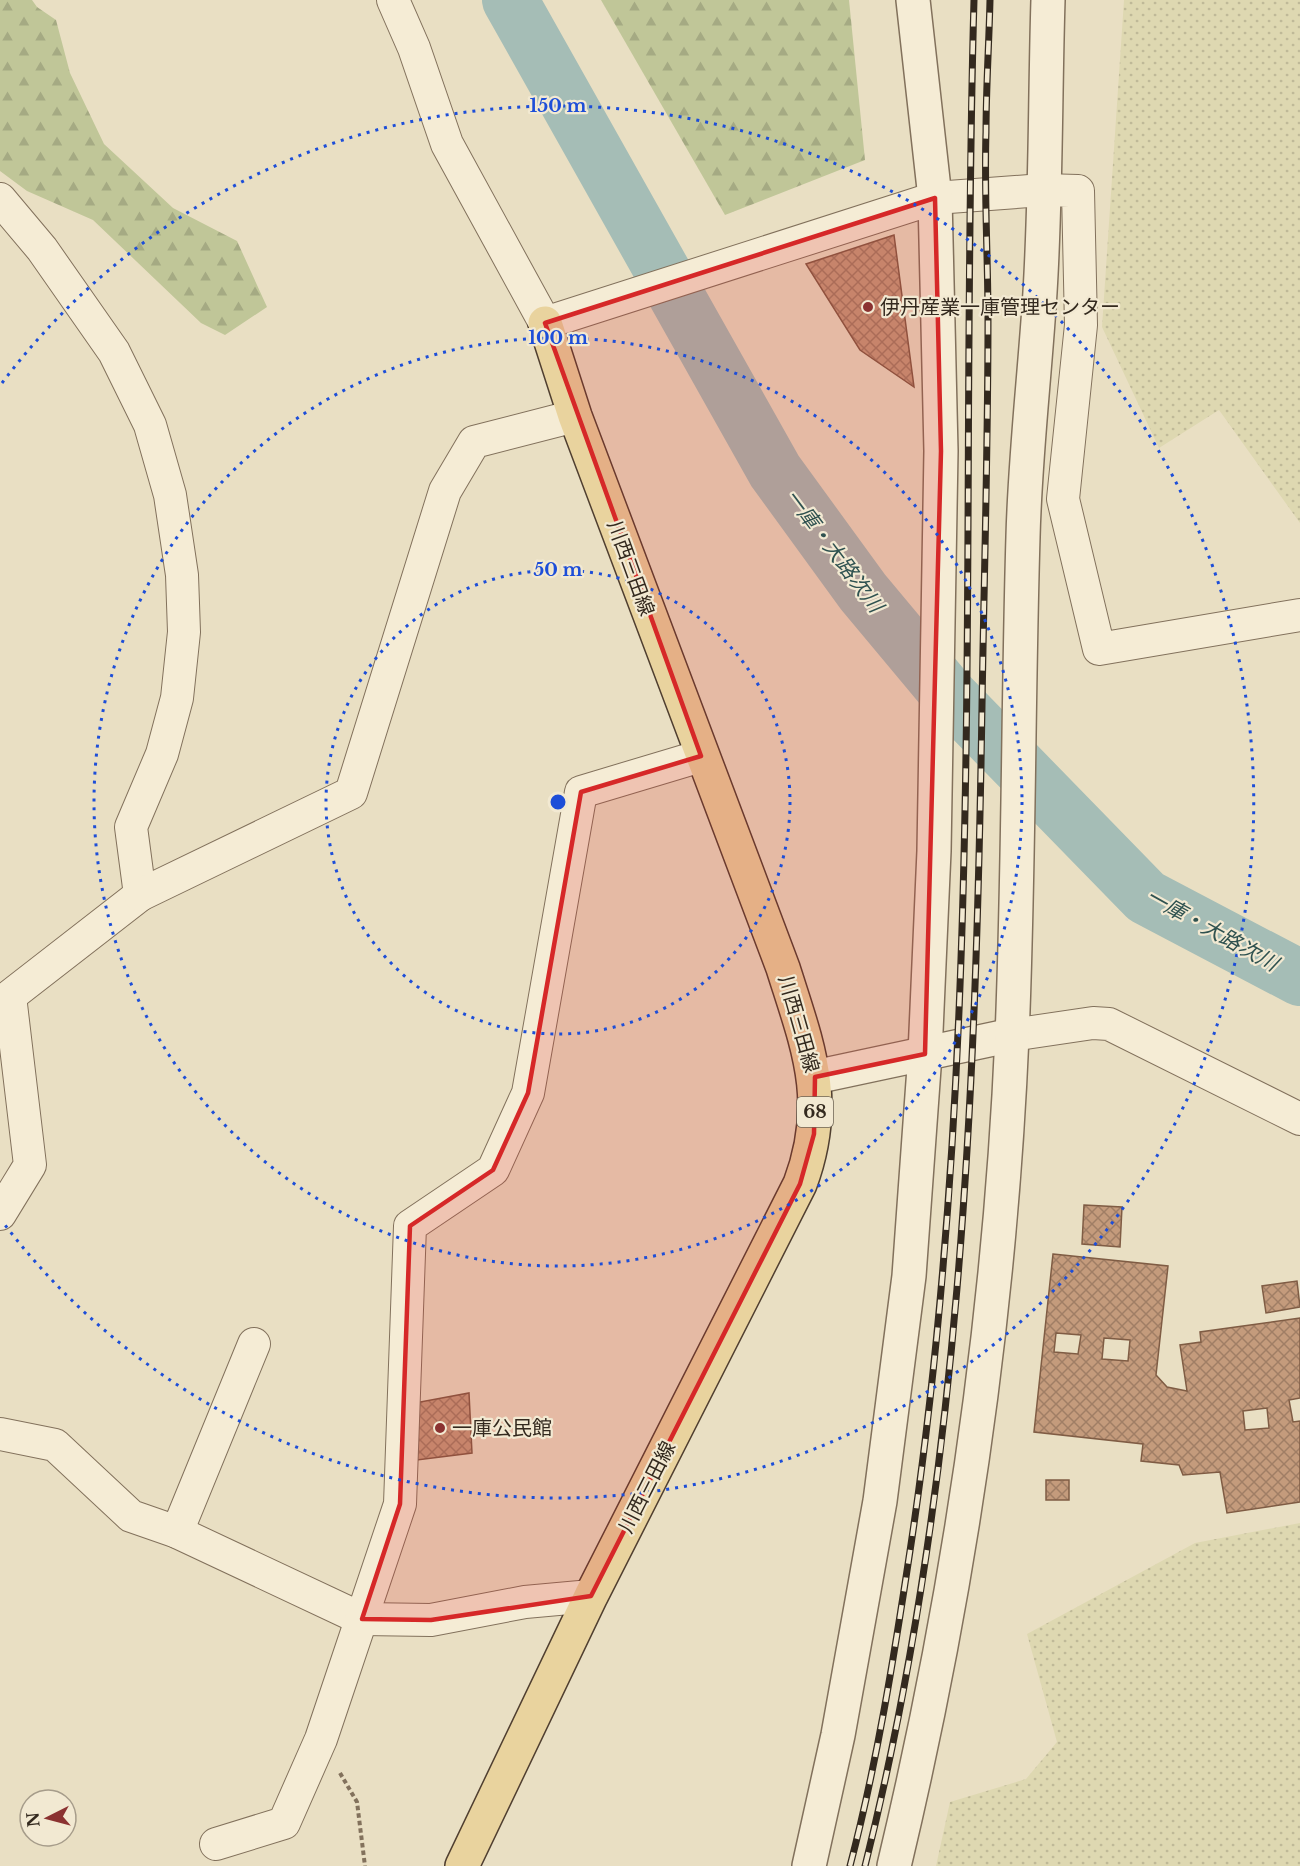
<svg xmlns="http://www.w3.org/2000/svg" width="1300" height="1866" font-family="'Libre Baskerville','Noto Sans JP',serif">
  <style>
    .farmland { fill: url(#farmland-dots) }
    .forest { fill: url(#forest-firs) }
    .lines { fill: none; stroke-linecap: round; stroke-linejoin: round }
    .river { stroke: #a5bdb6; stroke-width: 56 }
    .building { fill: url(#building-cross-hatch); stroke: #7f5c44; stroke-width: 1.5; fill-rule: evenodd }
    .minor-casing { stroke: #82715c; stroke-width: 34 }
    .tertiary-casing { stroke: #82715c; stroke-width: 36 }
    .primary-casing { stroke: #503f30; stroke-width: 36 }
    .path { stroke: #82715c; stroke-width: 4; stroke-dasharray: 4.5 3; stroke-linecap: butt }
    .minor { stroke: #f5ecd5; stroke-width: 32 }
    .tertiary { stroke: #f5ecd5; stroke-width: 33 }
    .primary { stroke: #e9d39e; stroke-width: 33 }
    .rail-casing { stroke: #33291e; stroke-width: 7 }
    .rail { stroke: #f2e9d2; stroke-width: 4.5; stroke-dasharray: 14; stroke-linecap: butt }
    .marked { fill: #d62828; fill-opacity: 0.2; stroke: #d62828; stroke-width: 4.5; stroke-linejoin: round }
    .ring { fill: none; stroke: #1d4ed8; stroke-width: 3; stroke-dasharray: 3 6 }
    .poi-dot { fill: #8b3231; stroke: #f2e9d2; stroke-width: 2 }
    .labels { text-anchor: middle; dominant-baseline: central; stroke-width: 4.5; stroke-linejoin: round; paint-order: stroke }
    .shield { fill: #f2e9d2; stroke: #6c6354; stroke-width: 1.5 }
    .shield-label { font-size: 18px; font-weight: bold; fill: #33291e }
    .poi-label { font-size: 20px; fill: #33291e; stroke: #f2e9d2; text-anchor: start }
    .street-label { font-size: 20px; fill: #33291e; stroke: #f2e9d2 }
    .water-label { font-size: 21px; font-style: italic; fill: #2f5250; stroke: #f2e9d2 }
    .centre { fill: #1d4ed8; stroke: #f2e9d2; stroke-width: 3 }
    .ring-label { font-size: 18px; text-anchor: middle; font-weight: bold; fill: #1d4ed8; stroke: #f2e9d2; stroke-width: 4.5; stroke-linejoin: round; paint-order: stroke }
  </style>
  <defs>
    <pattern id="farmland-dots" width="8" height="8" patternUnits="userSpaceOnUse" patternTransform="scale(1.5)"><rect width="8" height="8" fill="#ded8b1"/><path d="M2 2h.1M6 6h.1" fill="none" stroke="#bfb998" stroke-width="1.8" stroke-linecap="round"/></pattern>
    <pattern id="forest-firs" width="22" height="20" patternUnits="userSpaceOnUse" patternTransform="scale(1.5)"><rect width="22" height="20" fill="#c0c698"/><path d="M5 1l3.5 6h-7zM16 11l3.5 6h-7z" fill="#a5aa83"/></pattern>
    <pattern id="building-cross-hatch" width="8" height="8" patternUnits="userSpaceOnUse" patternTransform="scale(1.5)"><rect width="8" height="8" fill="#c49b7c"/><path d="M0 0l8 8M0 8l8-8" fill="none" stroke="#a07e65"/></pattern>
  </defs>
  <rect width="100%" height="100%" fill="#e9dfc3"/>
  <g class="farmland">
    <polygon points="1124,0 1300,0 1300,523 1219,410 1159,448 1102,327"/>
    <polygon points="1300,1523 1300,1866 936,1866 950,1802 1026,1779 1057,1742 1027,1634 1195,1543"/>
  </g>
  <g class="forest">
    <polygon points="0,0 32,0 37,7 56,20 70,73 104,144 173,208 237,241 267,307 225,335 201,323 93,220 27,191 0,171"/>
    <polygon points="601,0 849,0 865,160 725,215"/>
  </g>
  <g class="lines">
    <polyline class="river" points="510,0 775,471 863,592 949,695 1146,897 1300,978"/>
  </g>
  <g class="building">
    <polygon points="894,235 914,387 860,350 806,264"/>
    <polygon points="1084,1205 1122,1207 1120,1247 1082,1244"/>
    <path d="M1053,1254L1168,1266L1156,1375L1167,1387L1187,1391L1180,1345L1201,1342L1200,1332L1300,1318V1398L1289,1400L1293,1422L1300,1421V1502L1227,1513L1220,1472L1183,1475L1179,1465L1141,1461L1143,1444L1034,1432ZM1056,1333L1081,1335L1078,1354L1054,1352ZM1104,1338L1130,1340L1128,1361L1102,1359ZM1267,1408L1269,1428L1245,1430L1243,1411Z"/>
    <polygon points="1297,1281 1300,1307 1266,1313 1262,1286"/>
    <polygon points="469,1393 472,1453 409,1461 409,1404"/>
    <rect x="1046" y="1480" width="23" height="20"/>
  </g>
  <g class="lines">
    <defs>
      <g id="minor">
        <polyline points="393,0 414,48 447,144 545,323 935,198 1043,190 1078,191 1081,325 1063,499 1099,649 1300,615"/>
        <polyline points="0,199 42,249 114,352 150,425 170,495 182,575 184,632 177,698 162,754 131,827 140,895 10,996 30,1165 0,1214"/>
        <polyline points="140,895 351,793 445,491 474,442 575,416"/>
        <polyline points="1012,1035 1093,1023 1109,1024 1300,1119"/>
        <polyline points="0,1434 55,1445 131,1516 177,1532 362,1619 431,1620 525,1602 591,1596"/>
        <polyline points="177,1532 254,1344"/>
        <polyline points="216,1844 284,1823 321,1739 400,1504 410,1226 493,1170 528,1093 581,792 701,756"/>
      </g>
      <g id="tertiary">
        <polyline points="815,1077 1012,1035"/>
        <polyline points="809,1866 838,1735 880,1501 909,1276 925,1054 934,851 941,451 935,198 913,0"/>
        <path d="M894,1866C959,1594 1000,1316 1012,1036C1019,870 1018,703 1023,537C1025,455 1035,374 1040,292C1046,195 1045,97 1048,0"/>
      </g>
      <path id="primary" d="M462,1866L591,1596L800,1184C831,1101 808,1047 783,968L575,416L545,323"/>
    </defs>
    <use href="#minor" class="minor-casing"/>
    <use href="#tertiary" class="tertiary-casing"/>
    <use href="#primary" class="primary-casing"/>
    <polyline class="path" points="340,1773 357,1802 365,1866"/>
    <use href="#minor" class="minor"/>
    <use href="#tertiary" class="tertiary"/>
    <use href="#primary" class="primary"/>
    <defs>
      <g id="rail">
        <path d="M850,1866C877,1763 894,1657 910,1551C988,1038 959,517 974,0"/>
        <path d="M865,1866C960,1487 976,1095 982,706C984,578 988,449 988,320C988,257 984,195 986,132C986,88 989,44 990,0"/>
      </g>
    </defs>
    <use href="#rail" class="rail-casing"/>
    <use href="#rail" class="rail"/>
  </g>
  <path class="marked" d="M935,198L941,451L925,1054L815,1077L814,1134L800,1184L591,1596L431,1620L362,1619L400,1504L410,1226L493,1170L528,1093L581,792L701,756L545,323Z"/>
  <g class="ring">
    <circle cx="558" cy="802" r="232"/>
    <circle cx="558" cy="802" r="464"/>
    <path d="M2 383A696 696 0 1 1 2 1221"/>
  </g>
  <g class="poi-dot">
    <circle cx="868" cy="307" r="6"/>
    <circle cx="440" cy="1428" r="6"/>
  </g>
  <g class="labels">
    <rect class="shield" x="797" y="1097" width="36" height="30" rx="4.5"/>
    <g class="shield-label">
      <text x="815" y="1112">68</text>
    </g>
    <g class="poi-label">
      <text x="880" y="307">伊丹産業一庫管理センター</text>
      <text x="452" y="1428">一庫公民館</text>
    </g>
    <g class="street-label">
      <text transform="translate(631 568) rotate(70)">川西三田線</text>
      <text transform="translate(799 1024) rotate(74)">川西三田線</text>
      <text transform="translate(647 1487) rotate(-63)">川西三田線</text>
    </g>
    <g class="water-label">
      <text transform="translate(834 551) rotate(53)">一庫・大路次川</text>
      <text transform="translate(1212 930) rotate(29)">一庫・大路次川</text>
    </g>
  </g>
  <circle cx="558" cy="802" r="9" class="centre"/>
  <g class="ring-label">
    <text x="558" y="112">150 m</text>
    <text x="558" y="344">100 m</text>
    <text x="558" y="576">50 m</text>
  </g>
  <g transform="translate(48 1818) rotate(264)"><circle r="28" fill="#f2e9d2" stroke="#a69c8a" stroke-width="1.5"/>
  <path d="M0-4.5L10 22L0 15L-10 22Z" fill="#8b3231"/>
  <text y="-9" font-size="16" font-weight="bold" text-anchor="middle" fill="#33291e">N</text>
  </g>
</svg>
